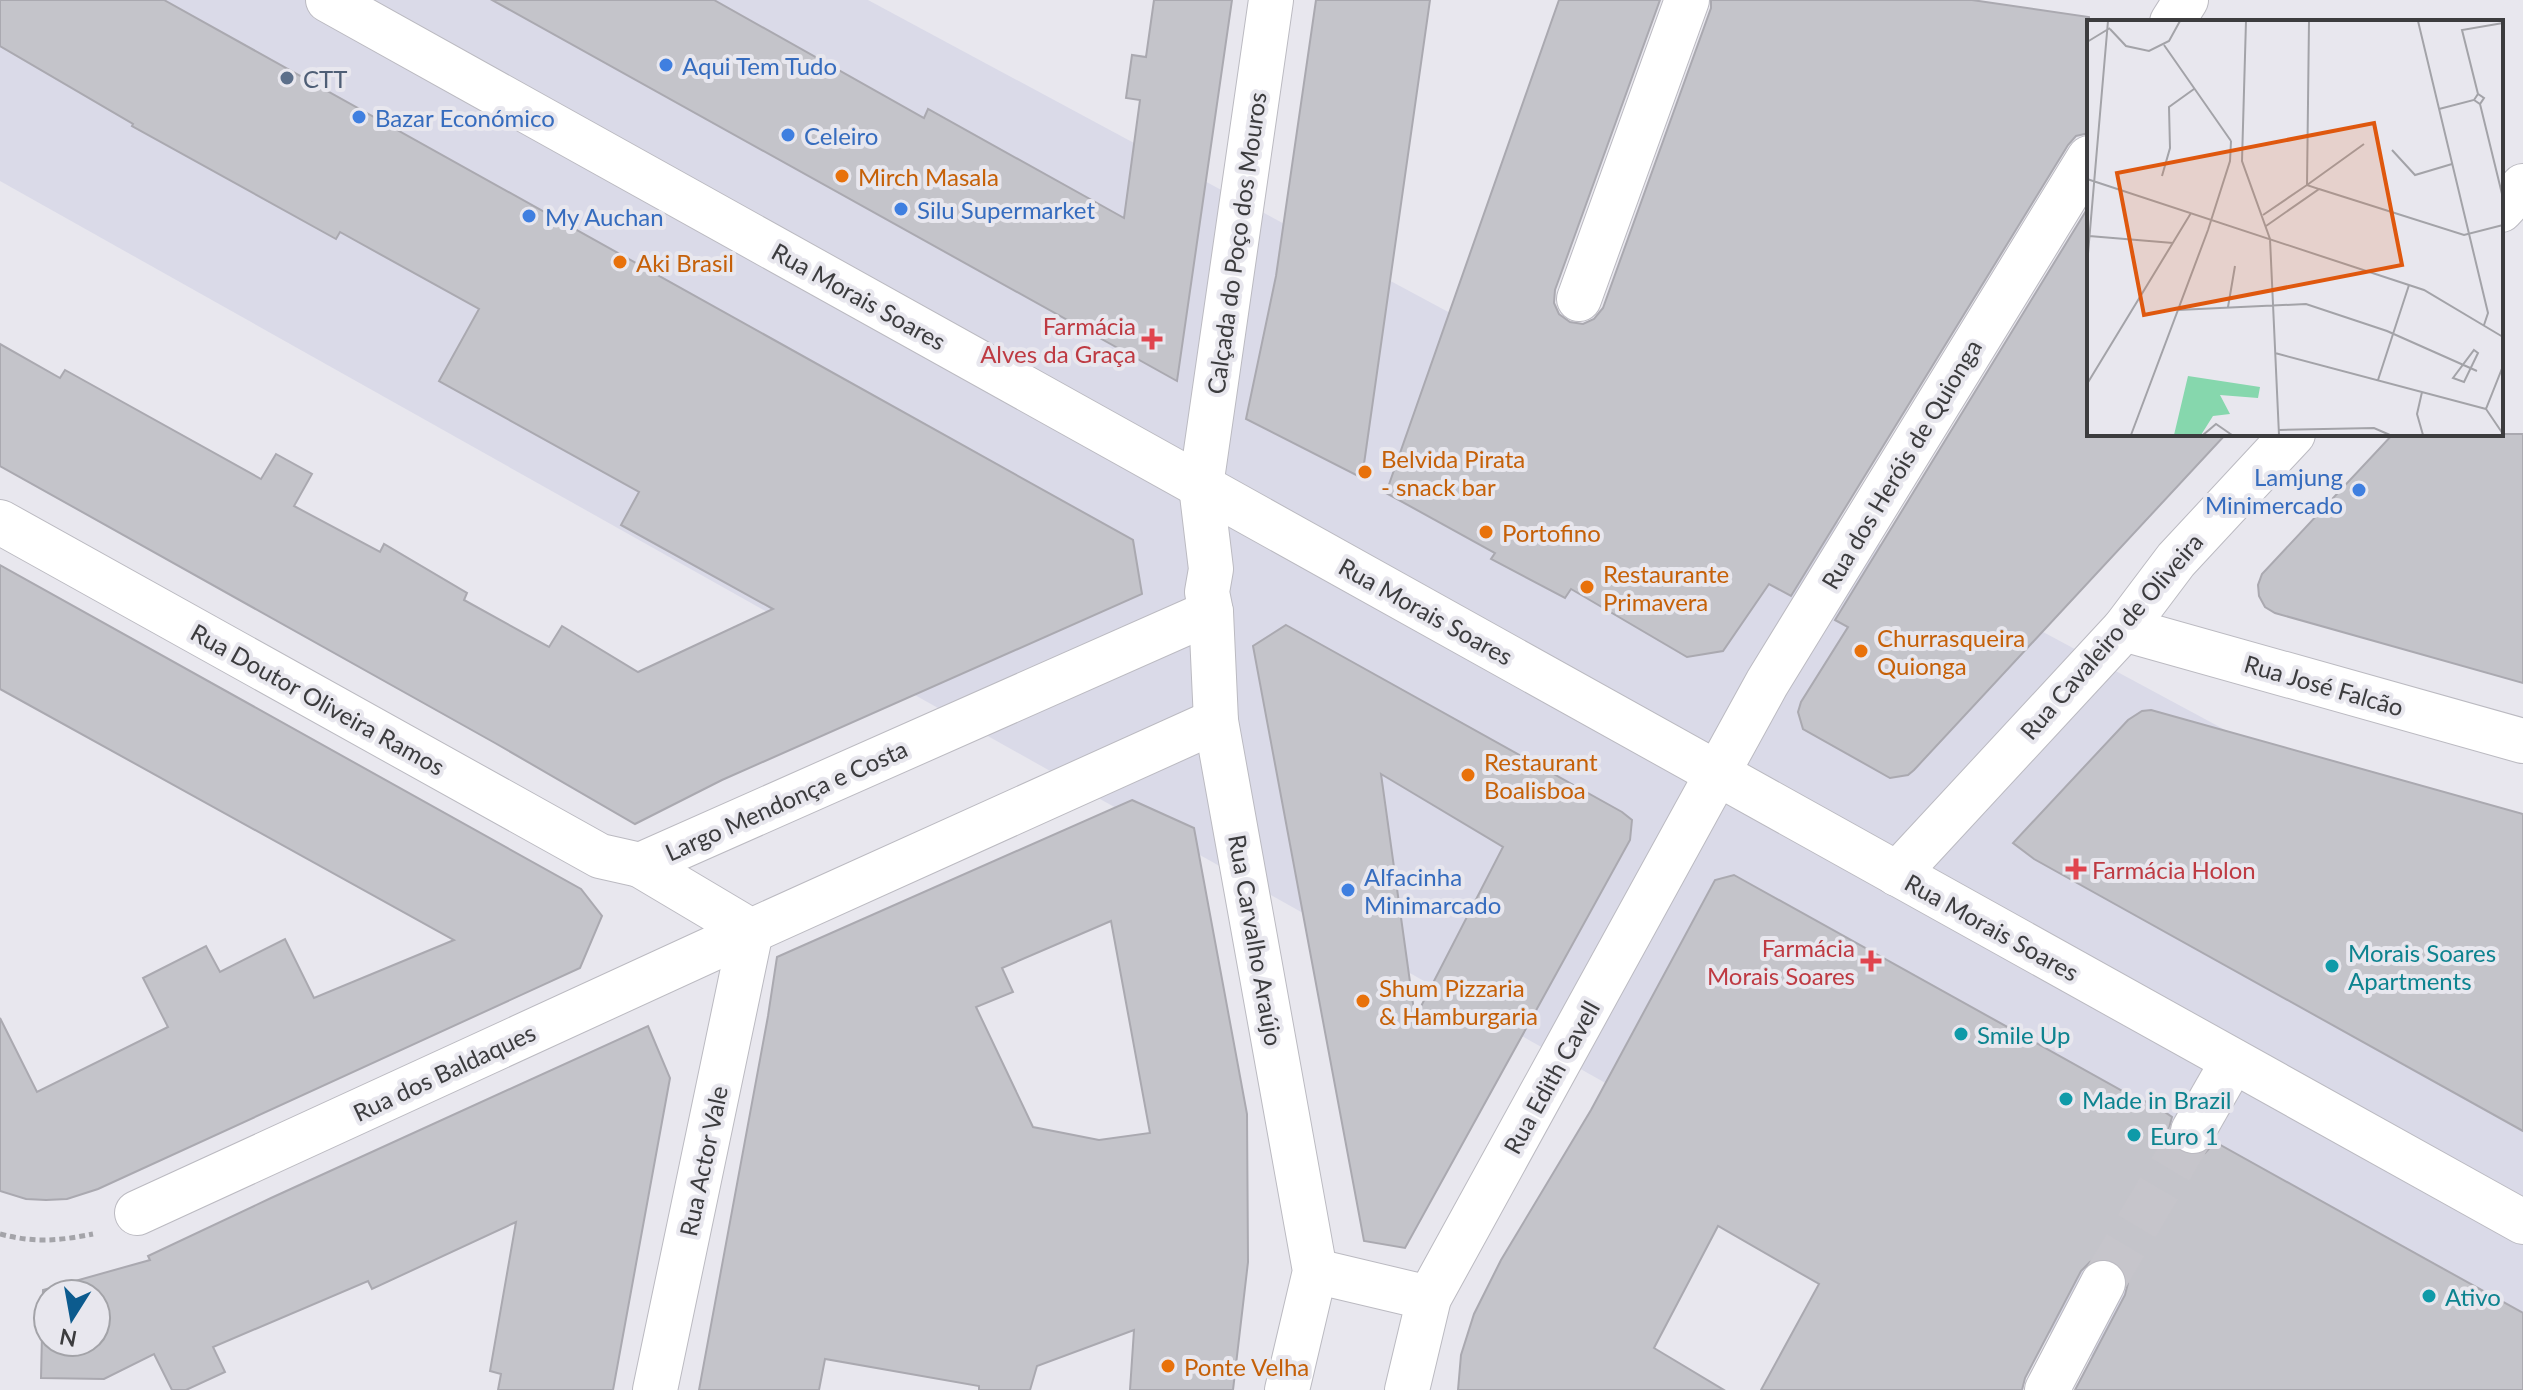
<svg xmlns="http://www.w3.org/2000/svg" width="2523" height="1390" font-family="Lato,sans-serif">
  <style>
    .built { fill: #dadae8 }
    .building { fill: #c4c4ca; stroke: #aaa9b0; stroke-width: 2; fill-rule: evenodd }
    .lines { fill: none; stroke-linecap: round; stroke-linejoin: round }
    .street-tunnel { stroke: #c6c5cb; stroke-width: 44; stroke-dasharray: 44 22; stroke-linecap: butt }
    .street-casing { stroke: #bbbac1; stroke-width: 46 }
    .secondary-casing { stroke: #bbbac1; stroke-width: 46 }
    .path { stroke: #a4a4a9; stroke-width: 5; stroke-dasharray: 6 4; stroke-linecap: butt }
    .street { stroke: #fff; stroke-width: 44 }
    .secondary { stroke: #fff; stroke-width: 44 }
    .shop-dot { fill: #3f7fe0; stroke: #e8e7ee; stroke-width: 3 }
    .service-dot { fill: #5c6f8a; stroke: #e8e7ee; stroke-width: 3 }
    .food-dot { fill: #e8710a; stroke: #e8e7ee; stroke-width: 3 }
    .health-dot { fill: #e0444e; stroke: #e8e7ee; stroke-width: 3 }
    .culture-dot { fill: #0f9aa8; stroke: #e8e7ee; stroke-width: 3 }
    .labels { text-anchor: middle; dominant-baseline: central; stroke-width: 8; stroke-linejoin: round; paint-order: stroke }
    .shop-label { font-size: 24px; fill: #366cbe; stroke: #e8e7ee; text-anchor: start }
    .service-label { font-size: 24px; fill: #4e5e75; stroke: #e8e7ee; text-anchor: start }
    .food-label { font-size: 24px; fill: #c56008; stroke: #e8e7ee; text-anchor: start }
    .street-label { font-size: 24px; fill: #3c3c3e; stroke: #e8e7ee }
    .health-label { font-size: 24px; fill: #be3a42; stroke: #e8e7ee; text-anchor: end }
    .culture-label { font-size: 24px; fill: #0d838f; stroke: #e8e7ee; text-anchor: start }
    .inset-road { fill: none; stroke: #a3a3a8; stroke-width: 2 }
    .view { fill: #df580e; fill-opacity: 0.15; stroke: #df580e; stroke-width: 4 }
    .inset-edge { fill: none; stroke: #3c3c3e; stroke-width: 4 }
  </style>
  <rect width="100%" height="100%" fill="#e8e7ee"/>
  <polygon class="built" points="0,0 868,0 2523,890 2523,1390 2152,1390 0,181"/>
  <g class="building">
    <polygon points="0,0 164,0 1133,540 1142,594 722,780 635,824 495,743 0,466 0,344 60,378 65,370 261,479 276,454 312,474 294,506 380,552 384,544 467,593 464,600 549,647 562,626 638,672 773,609 621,525 639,492 439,381 479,309 340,232 336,239 132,126 133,124 0,46"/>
    <polygon points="492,0 714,0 924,118 928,109 1124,218 1140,100 1126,98 1132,55 1146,57 1154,0 1232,0 1177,381"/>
    <polygon points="1316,0 1430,0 1362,478 1246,419 1276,276"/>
    <polygon points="1559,0 1660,0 1555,290 1554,303 1559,314 1570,322 1583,324 1594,319 1603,308 1711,8 1711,0 1972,0 2089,17 2089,133 2076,136 2068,145 1791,596 1769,584 1723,651 1687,657 1571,589 1565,598 1491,559 1495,553 1386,493"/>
    <polygon points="2089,206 2089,434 2226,434 1914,770 1908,775 1890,778 1803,729 1798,712 1801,702 1848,627 1835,620"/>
    <polygon points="2393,434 2523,434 2523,683 2275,613 2265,607 2259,596 2258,585 2262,574"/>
    <polygon points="0,565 581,889 602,916 580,968 98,1189 67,1199 46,1200 26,1199 0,1191 0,1018 37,1092 168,1027 143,978 206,946 220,972 285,939 314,998 454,940 0,689"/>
    <path d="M1286,625L1622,812L1632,820L1630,840L1405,1248L1364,1241L1253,646ZM1381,774L1503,847L1415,1018Z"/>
    <polygon points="2151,710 2523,814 2523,1131 2034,859 2013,843 2128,720 2142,711"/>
    <path d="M1132,800L1194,828L1247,1114L1248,1262L1233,1390H1130L1134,1330L1037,1366L1030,1390H979V1386L825,1359L819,1390H699L768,1016L777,957ZM1111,921L1150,1133L1099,1140L1033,1127L976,1007L1013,992L1002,968Z"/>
    <polygon points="1734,875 2128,1094 2156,1106 2172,1117 2168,1132 2172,1144 2181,1153 2194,1156 2205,1153 2215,1142 2523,1313 2523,1390 2075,1390 2125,1295 2128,1283 2124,1269 2115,1261 2103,1258 2090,1262 2081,1271 2025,1378 2022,1390 1761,1390 1819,1284 1718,1226 1654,1348 1724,1390 1458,1390 1461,1355 1474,1314 1501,1260 1591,1110 1715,880"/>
    <path d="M648,1026L670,1078L613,1390H498L501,1374L490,1371L516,1222L372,1289L368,1281L213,1347L225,1372L186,1390H172L154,1354L104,1379L41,1378L43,1290L150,1260L148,1256L271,1198ZM48,1294H96V1342H48Z"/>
  </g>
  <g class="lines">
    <polyline class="street-tunnel" points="2103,1283 2193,1131"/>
    <defs>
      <g id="street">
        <polyline points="1271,0 1201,486 1211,569 1207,592 1211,612 1216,721 1315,1271 1287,1390"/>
        <polyline points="2172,22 2186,0"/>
        <polyline points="2501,210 2523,186"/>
        <polyline points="1579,299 1687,0"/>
        <polyline points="0,522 600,856 640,865"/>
        <polyline points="1211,612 640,865 751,931 1216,721"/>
        <polyline points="2124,629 2523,741"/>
        <polyline points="1897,874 2124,629 2176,560 2293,434"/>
        <polyline points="2193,1131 2233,1061"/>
        <polyline points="137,1213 751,931"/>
        <polyline points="1315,1271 1429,1298"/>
        <polyline points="655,1390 751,931"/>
        <polyline points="1407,1390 1429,1298 1767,683 2089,158"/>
        <polyline points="2047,1390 2103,1283"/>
      </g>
      <polyline id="secondary" points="328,0 2523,1222"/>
    </defs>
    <use href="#street" class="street-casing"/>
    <use href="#secondary" class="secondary-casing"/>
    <path class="path" d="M0,1234C35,1243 58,1241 93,1234"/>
    <use href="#street" class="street"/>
    <use href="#secondary" class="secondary"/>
  </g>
  <g class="shop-dot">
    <circle cx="666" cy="65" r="8"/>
    <circle cx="359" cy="117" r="8"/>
    <circle cx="788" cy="135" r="8"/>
    <circle cx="901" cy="209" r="8"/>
    <circle cx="529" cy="216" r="8"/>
    <circle cx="2359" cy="490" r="8"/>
    <circle cx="1348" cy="890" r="8"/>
  </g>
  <circle class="service-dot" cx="287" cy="78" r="8"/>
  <g class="food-dot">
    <circle cx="842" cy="176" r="8"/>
    <circle cx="620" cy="262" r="8"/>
    <circle cx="1365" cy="472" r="8"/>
    <circle cx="1486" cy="532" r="8"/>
    <circle cx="1587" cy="587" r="8"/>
    <circle cx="1861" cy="651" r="8"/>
    <circle cx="1468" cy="775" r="8"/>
    <circle cx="1363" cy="1001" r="8"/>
    <circle cx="1168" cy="1366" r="8"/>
  </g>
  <g class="health-dot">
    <path d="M1148 327h8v8h8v8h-8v8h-8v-8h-8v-8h8z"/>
    <path d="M2072 857h8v8h8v8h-8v8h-8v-8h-8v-8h8z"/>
    <path d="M1867 949h8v8h8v8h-8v8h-8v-8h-8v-8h8z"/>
  </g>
  <g class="culture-dot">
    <circle cx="2332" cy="966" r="8"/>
    <circle cx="1961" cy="1034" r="8"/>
    <circle cx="2066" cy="1099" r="8"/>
    <circle cx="2134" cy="1135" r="8"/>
    <circle cx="2429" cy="1296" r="8"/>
  </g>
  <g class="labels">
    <g class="shop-label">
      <text x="682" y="65">Aqui Tem Tudo</text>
      <text x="375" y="117">Bazar Económico</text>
      <text x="804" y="135">Celeiro</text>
      <text x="917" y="209">Silu Supermarket</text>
      <text x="545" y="216">My Auchan</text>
      <text x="2343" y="476" text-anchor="end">Lamjung<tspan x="2343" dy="28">Minimercado</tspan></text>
      <text x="1364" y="876">Alfacinha<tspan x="1364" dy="28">Minimarcado</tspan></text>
    </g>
    <g class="service-label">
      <text x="303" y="78">CTT</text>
    </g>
    <g class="food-label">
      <text x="858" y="176">Mirch Masala</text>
      <text x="636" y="262">Aki Brasil</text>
      <text x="1381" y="458">Belvida Pirata<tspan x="1381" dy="28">- snack bar</tspan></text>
      <text x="1502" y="532">Portofino</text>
      <text x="1603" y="573">Restaurante<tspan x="1603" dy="28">Primavera</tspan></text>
      <text x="1877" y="637">Churrasqueira<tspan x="1877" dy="28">Quionga</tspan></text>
      <text x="1484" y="761">Restaurant<tspan x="1484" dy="28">Boalisboa</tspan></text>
      <text x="1379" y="987">Shum Pizzaria<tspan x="1379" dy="28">&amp; Hamburgaria</tspan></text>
      <text x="1184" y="1366">Ponte Velha</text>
    </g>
    <g class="street-label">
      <text transform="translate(1236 243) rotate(-82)">Calçada do Poço dos Mouros</text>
      <text transform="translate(859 296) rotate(29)">Rua Morais Soares</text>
      <text transform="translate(1901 464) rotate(-59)">Rua dos Heróis de Quionga</text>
      <text transform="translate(1426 611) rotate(29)">Rua Morais Soares</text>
      <text transform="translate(2111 636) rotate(-49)">Rua Cavaleiro de Oliveira</text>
      <text transform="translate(2324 685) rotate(16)">Rua José Falcão</text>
      <text transform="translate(318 699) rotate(29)">Rua Doutor Oliveira Ramos</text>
      <text transform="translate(786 800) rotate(-24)">Largo Mendonça e Costa</text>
      <text transform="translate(1992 927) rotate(29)">Rua Morais Soares</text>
      <text transform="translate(1256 940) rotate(80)">Rua Carvalho Araújo</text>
      <text transform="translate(444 1072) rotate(-25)">Rua dos Baldaques</text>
      <text transform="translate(1551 1077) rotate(-61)">Rua Edith Cavell</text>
      <text transform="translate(703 1161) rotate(-78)">Rua Actor Vale</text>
    </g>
    <g class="health-label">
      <text x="1136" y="325">Farmácia<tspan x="1136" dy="28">Alves da Graça</tspan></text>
      <text x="2092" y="869" text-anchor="start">Farmácia Holon</text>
      <text x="1855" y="947">Farmácia<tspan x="1855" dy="28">Morais Soares</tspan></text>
    </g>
    <g class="culture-label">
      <text x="2348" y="952">Morais Soares<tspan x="2348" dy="28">Apartments</tspan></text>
      <text x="1977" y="1034">Smile Up</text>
      <text x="2082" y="1099">Made in Brazil</text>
      <text x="2150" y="1135">Euro 1</text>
      <text x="2445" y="1296">Ativo</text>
    </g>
  </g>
  <g transform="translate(2087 20)">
    <rect width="416" height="416" fill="#e8e7ee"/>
    <path d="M101,356L173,367L171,378L133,375L143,394L126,396L114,415H87Z" fill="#86d7ad"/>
    <path class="inset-road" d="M159,1L155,141L183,219L192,415M331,1L401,293L397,305M23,9L39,26L62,31L82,21L93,1M0,22L23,8M77,25L144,121M391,74L375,10L416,3M393,84L416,178M352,89L387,80L391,74L397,78L393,84L387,80M305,130L328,155L365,144M75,156L83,128L82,87L107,69M0,159L337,270L416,317M220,165L222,1M220,165L277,124M232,169L377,215L416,205M176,195L220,165L232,169L179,206M2,216L86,223M0,245L21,1M141,287L148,246M91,290L219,284L300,311L390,351M387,330L391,333L377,362L366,358ZM188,333L399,389M416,346L399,389L416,414M291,360L322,265M0,364L104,193M335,372L330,394L336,415M192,410L287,408L303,415M44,415L121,210L143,141L144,121M116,415L129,404L145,415"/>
    <path class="view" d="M287,103L315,245L57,295L30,153Z"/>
    <rect width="416" height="416" class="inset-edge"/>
  </g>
  <g transform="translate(72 1318) rotate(191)"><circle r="38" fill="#e8e7ee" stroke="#a3a3a8" stroke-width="2"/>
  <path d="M0-6L14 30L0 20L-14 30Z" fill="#0c5b8e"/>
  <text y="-12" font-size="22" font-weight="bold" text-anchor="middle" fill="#3c3c3e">N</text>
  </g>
</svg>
